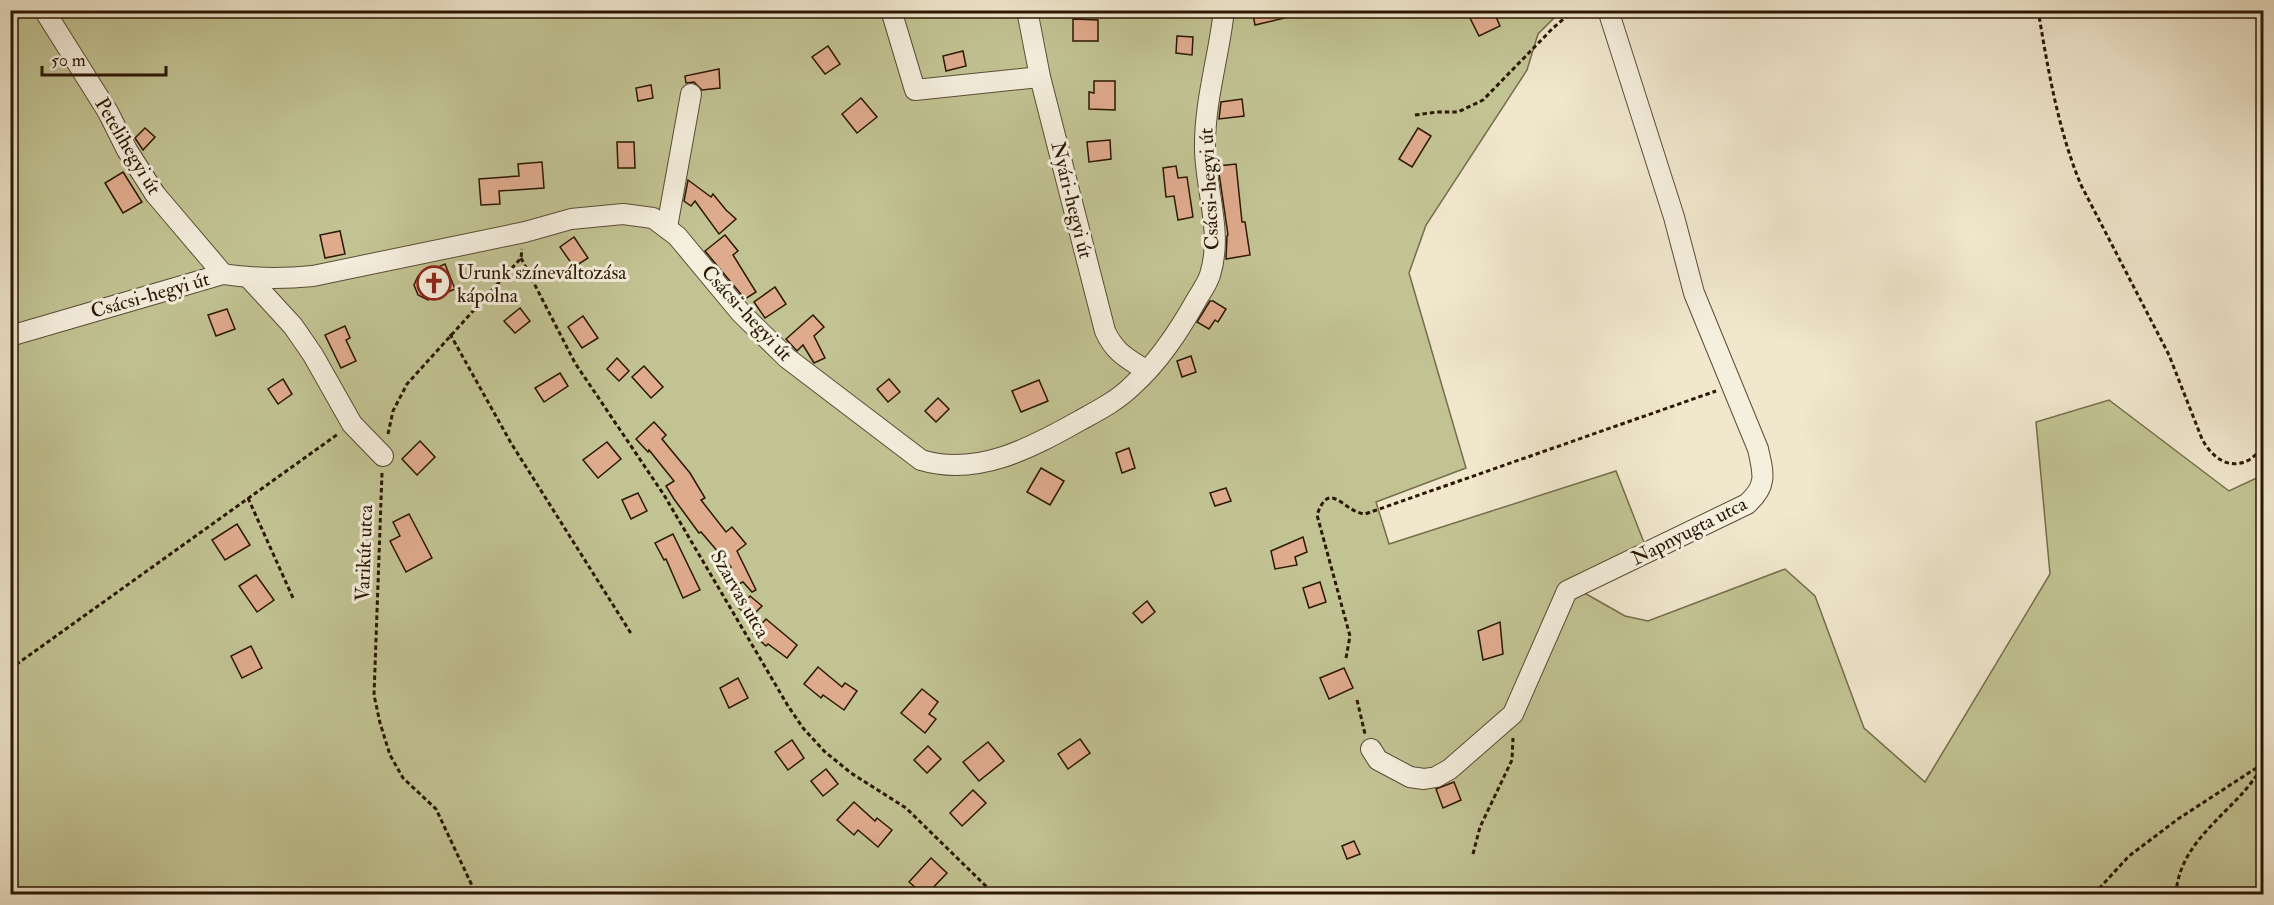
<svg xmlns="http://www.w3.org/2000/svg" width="2274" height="905" font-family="'IM FELL Double Pica',serif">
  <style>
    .green { fill: #c2c393; stroke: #766d4a; stroke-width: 1.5 }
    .building { fill: #dfab8d; stroke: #2b1702; stroke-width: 1.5 }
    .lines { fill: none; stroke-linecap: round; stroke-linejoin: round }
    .minor-casing { stroke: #5c4b35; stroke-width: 22 }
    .path { stroke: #2b1702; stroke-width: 3; stroke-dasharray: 4.5 3; stroke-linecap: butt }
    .minor { stroke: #f5efde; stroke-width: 20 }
    .labels { text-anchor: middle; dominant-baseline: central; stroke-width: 6; stroke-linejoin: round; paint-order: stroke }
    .street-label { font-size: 20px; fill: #2b1702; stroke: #f5efde }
    .poi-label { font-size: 20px; fill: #2b1702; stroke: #f5efde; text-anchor: start }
  </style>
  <rect width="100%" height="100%" fill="#f0e7cd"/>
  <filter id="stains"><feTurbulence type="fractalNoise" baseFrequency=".00333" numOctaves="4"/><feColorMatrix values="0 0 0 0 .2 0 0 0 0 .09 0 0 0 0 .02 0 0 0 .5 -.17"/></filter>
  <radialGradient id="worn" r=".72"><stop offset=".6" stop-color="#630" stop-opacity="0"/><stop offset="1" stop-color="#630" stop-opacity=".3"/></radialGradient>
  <polygon class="green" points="10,11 1561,11 1538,34 1527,70 1426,225 1409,273 1466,468 1376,502 1389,544 1616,471 1645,545 1565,582 1625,616 1648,621 1785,569 1815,596 1864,728 1925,782 2050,574 2036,422 2109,400 2229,491 2263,475 2263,894 11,894"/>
  <g class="building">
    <polygon points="1252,10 1292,10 1293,16 1255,25"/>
    <polygon points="1486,10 1493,10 1500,26 1479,36 1470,18"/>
    <polygon points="1073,19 1098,20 1098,41 1073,41"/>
    <polygon points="1177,36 1193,37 1192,55 1176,53"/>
    <polygon points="828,46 840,64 825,74 812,57"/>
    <polygon points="963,51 966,66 946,71 943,56"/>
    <polygon points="719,69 720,88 702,90 694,82 686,83 685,76"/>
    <polygon points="1094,81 1115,81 1115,110 1089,109 1089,92 1094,93"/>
    <polygon points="651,85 653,98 638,101 636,88"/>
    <polygon points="861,98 877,117 857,133 842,114"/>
    <polygon points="1242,99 1244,116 1219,119 1221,102"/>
    <polygon points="145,128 155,137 143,150 135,138"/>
    <polygon points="1418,128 1431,136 1412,167 1399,159"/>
    <polygon points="1110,140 1111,159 1089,162 1087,142"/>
    <polygon points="617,142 634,142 635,168 618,168"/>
    <polygon points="542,162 544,188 499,191 500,204 481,205 479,179 519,176 518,164"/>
    <polygon points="1236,164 1242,222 1245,222 1250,255 1226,259 1227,236 1228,235 1218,166"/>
    <polygon points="1176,166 1178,178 1187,177 1193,217 1178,220 1174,196 1166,197 1163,168"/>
    <polygon points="123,172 142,202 123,213 105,183"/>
    <polygon points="688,180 711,197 713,194 726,210 736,219 719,234 695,201 691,206 684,201"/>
    <polygon points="340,231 345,254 325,258 320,235"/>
    <polygon points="725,235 738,251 733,255 756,292 745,299 705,251"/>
    <polygon points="574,237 588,258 574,267 560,247"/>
    <polygon points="445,264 455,289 428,300 418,295 414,285 418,276"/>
    <polygon points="775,287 786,304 765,318 754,302"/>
    <polygon points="1210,301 1213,301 1226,309 1218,322 1215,320 1209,329 1197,322"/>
    <polygon points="520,308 530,321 515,333 504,321"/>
    <polygon points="227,309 235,329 216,336 208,315"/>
    <polygon points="813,315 824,327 814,336 825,358 814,363 803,345 797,351 786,339"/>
    <polygon points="583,316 598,338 582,348 568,327"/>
    <polygon points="345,326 350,338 346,340 356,361 341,368 325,335"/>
    <polygon points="1191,356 1196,372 1182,377 1177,361"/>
    <polygon points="617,358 629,371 619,381 607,369"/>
    <polygon points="644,366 663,387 651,398 632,377"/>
    <polygon points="560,373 568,386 544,402 535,388"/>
    <polygon points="283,379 292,394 278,404 268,389"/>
    <polygon points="889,379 900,392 888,402 877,389"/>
    <polygon points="1039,380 1048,401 1021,412 1012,391"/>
    <polygon points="938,398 949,409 936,422 925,411"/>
    <polygon points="654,422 666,435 662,439 690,473 705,498 701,500 726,532 732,527 746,544 737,551 756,590 752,592 743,582 728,589 720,572 731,567 701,532 699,533 674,499 666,486 674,481 649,450 648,452 636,439"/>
    <polygon points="420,441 435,457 417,475 402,459"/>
    <polygon points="607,442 621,459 598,478 583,460"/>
    <polygon points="1129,448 1135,468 1122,473 1116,453"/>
    <polygon points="1041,468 1064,481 1050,505 1027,492"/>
    <polygon points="1226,488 1231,501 1215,506 1210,493"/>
    <polygon points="638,493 647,511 631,519 622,500"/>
    <polygon points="409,514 432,558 406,572 390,541 400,536 393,522"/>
    <polygon points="237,524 250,545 225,560 212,540"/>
    <polygon points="673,534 700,590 683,598 666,559 664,560 655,543"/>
    <polygon points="1303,537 1307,552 1295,557 1297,565 1275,569 1271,551"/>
    <polygon points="256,575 274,600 257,612 239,586"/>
    <polygon points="1320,582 1326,602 1309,608 1303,588"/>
    <polygon points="750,596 762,606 750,618 739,608"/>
    <polygon points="1147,601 1155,612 1142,623 1133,613"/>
    <polygon points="766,619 797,645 787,658 768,644 766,646 753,634"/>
    <polygon points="1500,622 1503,654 1483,660 1478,631"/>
    <polygon points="251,646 262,668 242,678 231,656"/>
    <polygon points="818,667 842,687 845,683 857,691 844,710 823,695 821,698 804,684"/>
    <polygon points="1344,668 1353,688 1329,699 1320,678"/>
    <polygon points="738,678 748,698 729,708 720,688"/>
    <polygon points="922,689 938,702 929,714 936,719 925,733 901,713"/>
    <polygon points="1080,739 1090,753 1068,769 1058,754"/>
    <polygon points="792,740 804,758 788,770 775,752"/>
    <polygon points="988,742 1004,761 979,781 963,762"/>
    <polygon points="928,746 941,759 927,773 914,760"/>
    <polygon points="826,769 838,784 823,796 811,781"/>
    <polygon points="1454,782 1461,800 1443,808 1436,789"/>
    <polygon points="973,790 986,803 962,826 950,813"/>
    <polygon points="854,802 875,821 877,818 892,830 878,847 858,830 854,835 837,820"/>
    <polygon points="1354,841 1360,854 1347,859 1342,846"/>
    <polygon points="931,858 947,873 927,894 923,894 909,882"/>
  </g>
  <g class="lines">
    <defs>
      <g id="minor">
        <polyline points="44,10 108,112 127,150 155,194 223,274"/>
        <polyline points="891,10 915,90 1040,77"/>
        <path d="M1027,10L1040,77L1105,331C1115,353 1127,358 1147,371"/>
        <polyline points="667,227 691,94"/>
        <polyline points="249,278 293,326 313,355 352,424 383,456"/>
        <path d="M10,336L223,274C254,279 282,279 313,276L525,232L571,219L623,214L653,218L677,236L741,313L787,358L921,460C977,477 1031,448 1079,421C1097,411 1117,401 1132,386C1159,362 1179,331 1197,299C1201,292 1207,284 1210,275C1223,233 1206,192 1205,150C1204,102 1219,57 1224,10"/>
        <path d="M1371,749L1378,760L1410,777L1424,779L1436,777L1450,769L1513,714L1567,591L1747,504C1767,486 1764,475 1758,449L1694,293L1674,217L1608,10"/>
      </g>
    </defs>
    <use href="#minor" class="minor-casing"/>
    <g class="path">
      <path d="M2038,10C2048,69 2058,130 2081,185L2169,355L2202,439C2211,456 2228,471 2249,460C2254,457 2259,451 2264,447"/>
      <polyline points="1415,115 1437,112 1458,112 1483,100 1553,28 1574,10"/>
      <polyline points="521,258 575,363 664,495 788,706 803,728 824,751 851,773 906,808 994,894"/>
      <polyline points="450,334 511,443 632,635"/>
      <polyline points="388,434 393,411 407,384 521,258 522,249"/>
      <polyline points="382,473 374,695 380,723 390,755 403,778 436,809 476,894"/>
      <polyline points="248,498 293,598"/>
      <path d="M1346,658L1350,636L1317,515C1330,478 1343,512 1365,514L1716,391"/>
      <polyline points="10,669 338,434"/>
      <polyline points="1357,700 1365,734"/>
      <polyline points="1473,854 1480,827 1512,760 1513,738"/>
      <polyline points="2094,894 2129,856 2178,819 2264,763"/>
      <path d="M2176,894C2179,847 2219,821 2247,788C2253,781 2258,773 2264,765"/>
    </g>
    <use href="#minor" class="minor"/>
  </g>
  <defs>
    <symbol id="church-ring" viewBox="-11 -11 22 22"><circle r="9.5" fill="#f5efde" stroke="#8f2418" stroke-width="1.5"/><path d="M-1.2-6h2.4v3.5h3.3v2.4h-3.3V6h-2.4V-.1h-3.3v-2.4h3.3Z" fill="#8f2418"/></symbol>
  </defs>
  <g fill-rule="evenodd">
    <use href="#church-ring" x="415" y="264" width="38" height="38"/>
  </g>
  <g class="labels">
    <g class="street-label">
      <text transform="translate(128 146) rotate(59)">Petelihegyi út</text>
      <text transform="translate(1209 189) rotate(-93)">Csácsi-hegyi út</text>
      <text transform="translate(1072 200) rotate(76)">Nyári-hegyi út</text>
      <text transform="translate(150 295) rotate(-16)">Csácsi-hegyi út</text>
      <text transform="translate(747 313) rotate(47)">Csácsi-hegyi út</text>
      <text transform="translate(1689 531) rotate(-27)">Napnyugta utca</text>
      <text transform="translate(364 553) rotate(-88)">Varikút utca</text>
      <text transform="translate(740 594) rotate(60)">Szarvas utca</text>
    </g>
    <g class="poi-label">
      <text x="457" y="272">Urunk színeváltozása<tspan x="457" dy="23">kápolna</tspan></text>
    </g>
  </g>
  <rect width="2274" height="905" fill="none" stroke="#f0e7cd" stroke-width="36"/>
  <rect x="12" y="12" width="2250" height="881" fill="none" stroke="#2b1702" stroke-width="3"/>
  <rect x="18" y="18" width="2238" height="869" fill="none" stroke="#2b1702" stroke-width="1.5"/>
  <path d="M42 66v9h124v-9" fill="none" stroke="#2b1702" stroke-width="3"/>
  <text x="51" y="66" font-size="18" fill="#2b1702" stroke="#f5efde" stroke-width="4.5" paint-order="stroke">50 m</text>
  <rect width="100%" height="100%" filter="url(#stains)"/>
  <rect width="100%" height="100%" fill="url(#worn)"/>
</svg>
